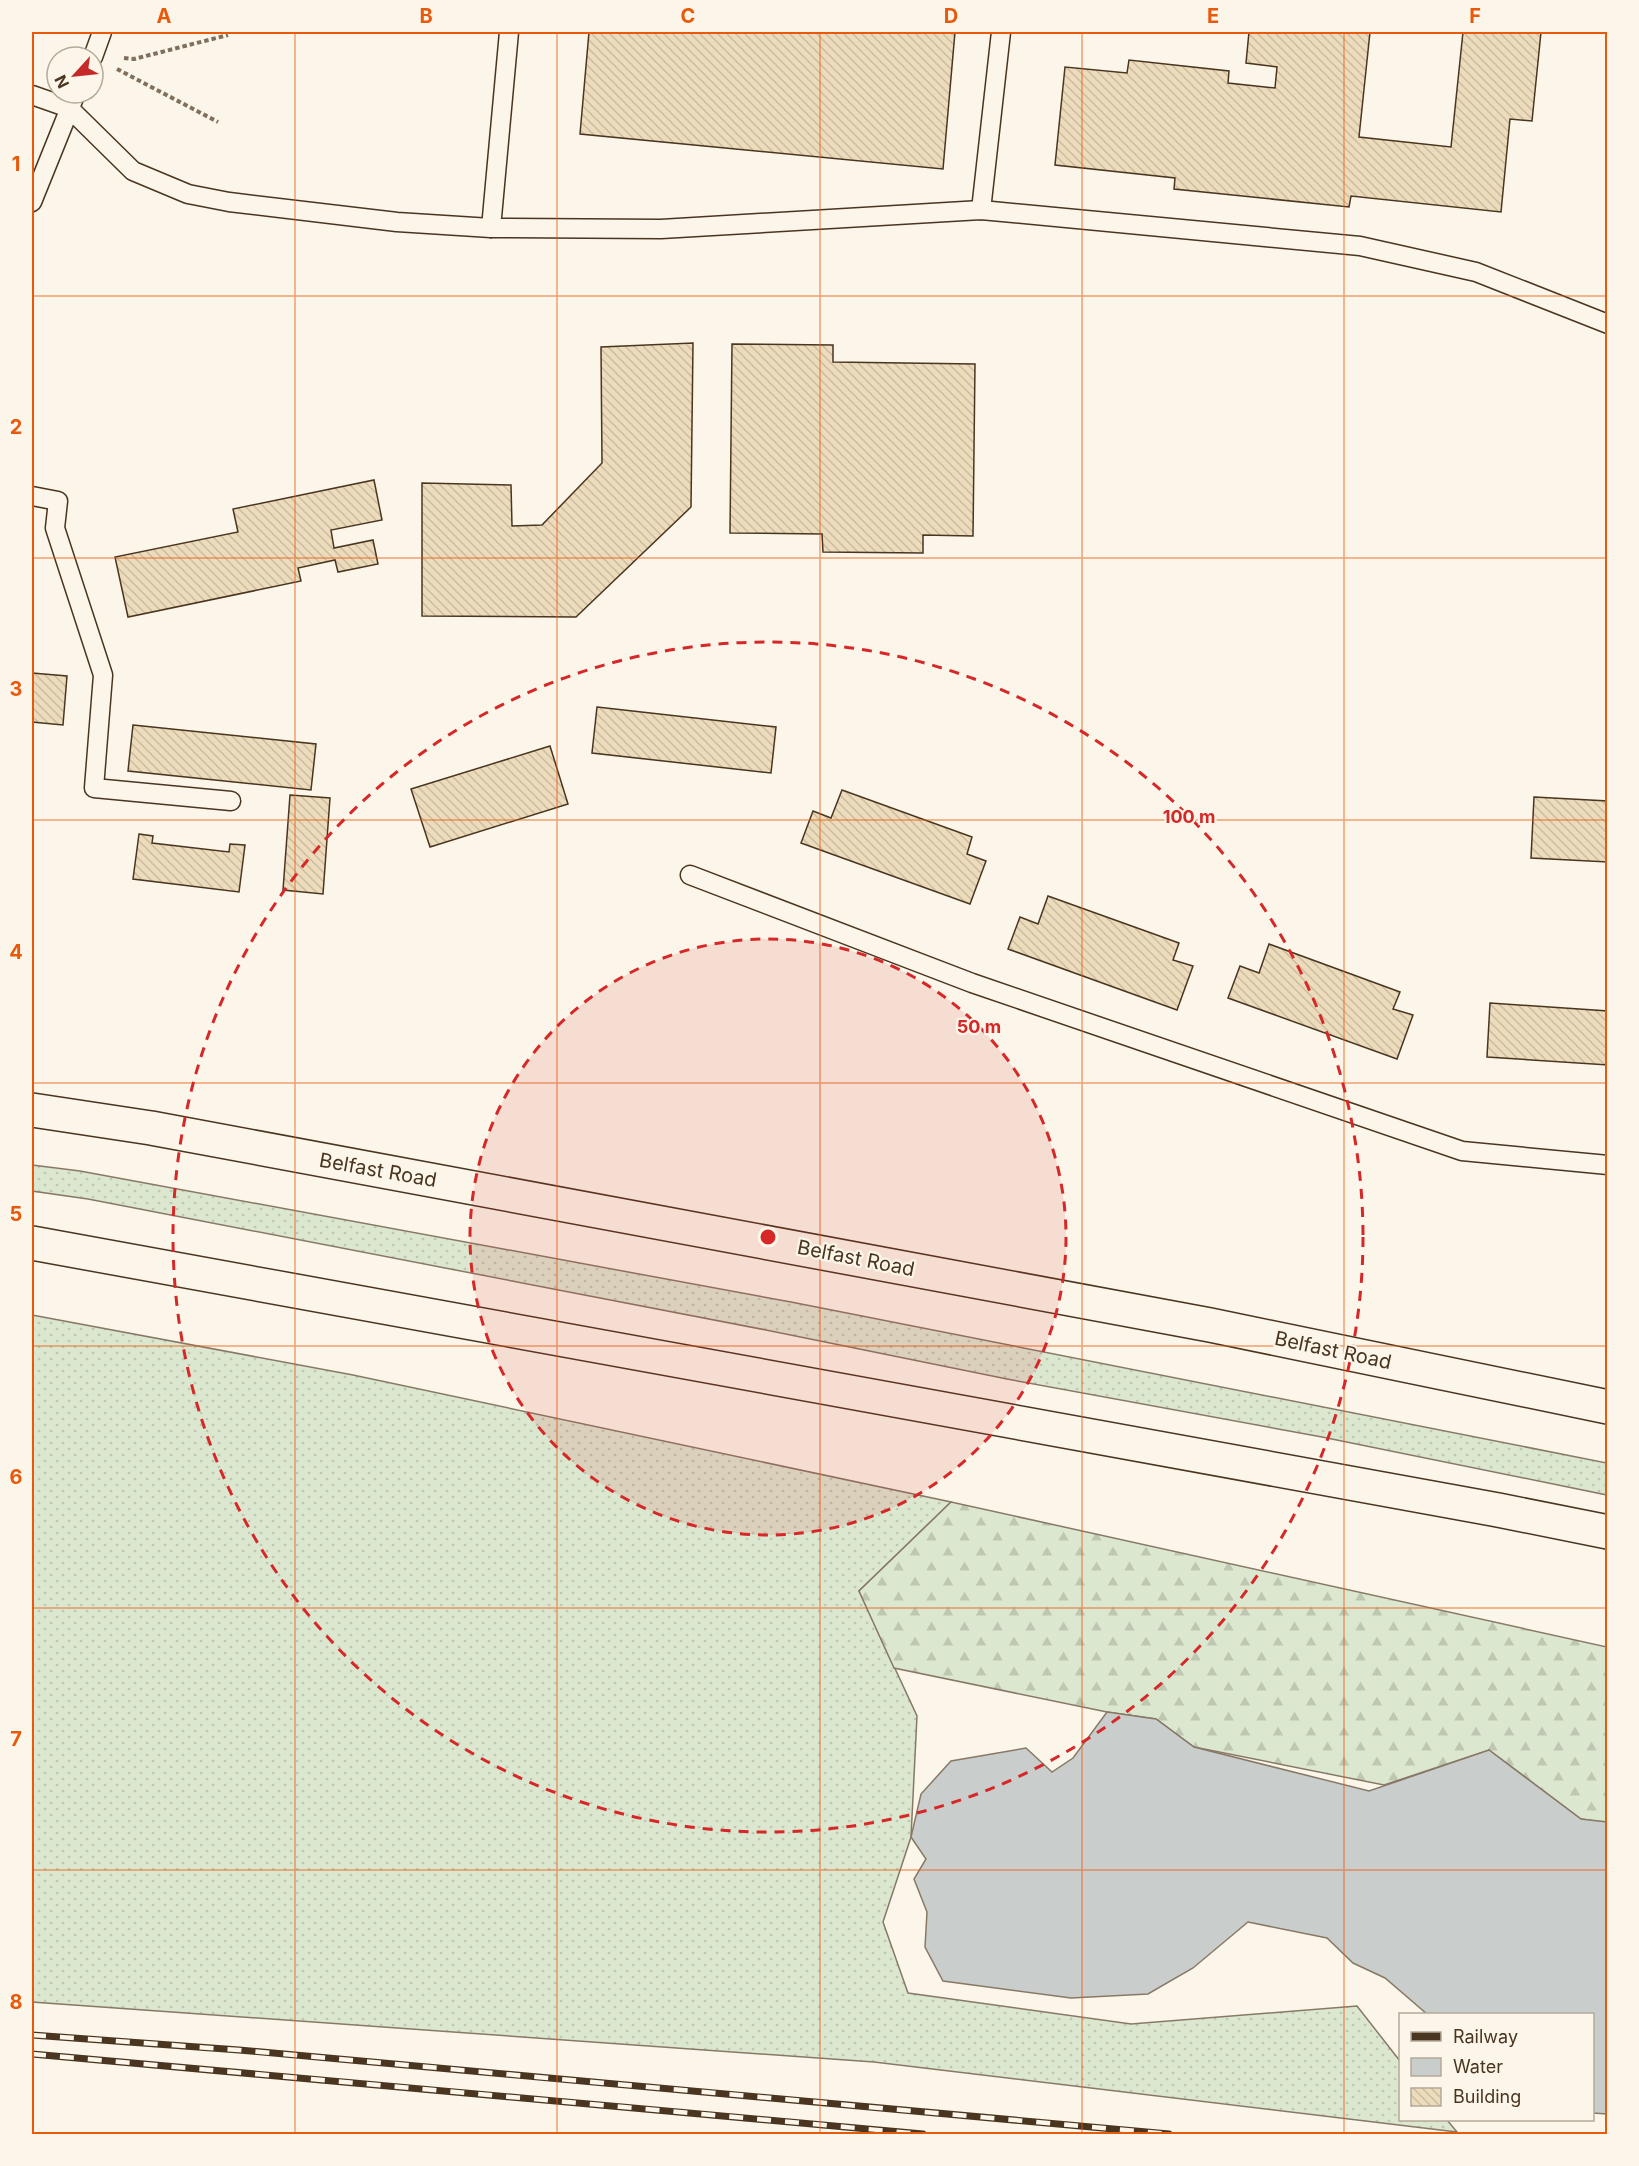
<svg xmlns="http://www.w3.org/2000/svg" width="1639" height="2166" font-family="Inter,sans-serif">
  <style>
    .grass { fill: url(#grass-dots); stroke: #887966; stroke-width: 1.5 }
    .forest { fill: url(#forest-firs); stroke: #887966; stroke-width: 1.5 }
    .water { fill: #c9cecd; stroke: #887966; stroke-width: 1.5 }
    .building { fill: url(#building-back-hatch); stroke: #4a3520; stroke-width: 1.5 }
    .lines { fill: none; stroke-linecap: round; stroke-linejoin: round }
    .service-casing { stroke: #4a3520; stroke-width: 21 }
    .trunk-casing { stroke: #4a3520; stroke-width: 36 }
    .path { stroke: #7f6f5c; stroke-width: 4; stroke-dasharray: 4.5 3; stroke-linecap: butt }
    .service { stroke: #fbf6e9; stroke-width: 18 }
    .trunk { stroke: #fbf6e9; stroke-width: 33 }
    .rail-casing { stroke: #4a3520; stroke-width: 7 }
    .rail { stroke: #fbf6e9; stroke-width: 4.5; stroke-dasharray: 14; stroke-linecap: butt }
    .grid { fill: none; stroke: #e8590c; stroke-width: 1.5; stroke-opacity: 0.55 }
    .ring { fill: none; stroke: #d62828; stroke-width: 3; stroke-dasharray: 10 8 }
    .labels { text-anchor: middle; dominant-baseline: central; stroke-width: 4.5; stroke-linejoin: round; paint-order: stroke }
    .street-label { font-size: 20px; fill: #4a3520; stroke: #fbf6e9 }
    .centre { fill: #d62828; stroke: #fbf6e9; stroke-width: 3 }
    .ring-label { font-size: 18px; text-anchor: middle; font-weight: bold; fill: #d62828; stroke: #fbf6e9; stroke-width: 4.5; stroke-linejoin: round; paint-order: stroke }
    .neatline { fill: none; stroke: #e8590c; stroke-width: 2 }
    .grid-label { font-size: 20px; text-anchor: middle; font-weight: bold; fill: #e8590c }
  </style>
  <defs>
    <pattern id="grass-dots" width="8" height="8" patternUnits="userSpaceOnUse" patternTransform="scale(1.5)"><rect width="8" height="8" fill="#dce7d0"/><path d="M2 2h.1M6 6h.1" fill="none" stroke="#bec7b2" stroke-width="1.8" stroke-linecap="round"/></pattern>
    <pattern id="forest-firs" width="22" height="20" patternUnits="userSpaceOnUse" patternTransform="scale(1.5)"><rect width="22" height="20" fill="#dce7d0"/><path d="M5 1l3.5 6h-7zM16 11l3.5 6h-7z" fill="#bec7b2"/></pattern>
    <pattern id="building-back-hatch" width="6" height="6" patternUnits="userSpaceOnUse" patternTransform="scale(1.5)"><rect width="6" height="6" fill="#ecdcbc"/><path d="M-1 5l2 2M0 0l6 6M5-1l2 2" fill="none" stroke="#ccbda1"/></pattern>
  </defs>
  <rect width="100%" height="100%" fill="#fbf6e9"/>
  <g class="grass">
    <polygon points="32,1165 80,1171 791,1302 1607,1463 1607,1495 1322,1437 1007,1379 766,1330 88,1199 32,1191"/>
    <polygon points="32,1315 353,1375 951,1502 859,1591 917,1716 911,1837 883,1922 908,1993 1131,2024 1357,2006 1400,2061 1400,2120 1447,2120 1457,2132 874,2062 32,2002"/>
  </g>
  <polygon class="forest" points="951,1502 1607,1647 1607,1823 1581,1819 1489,1750 1384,1785 1194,1747 1156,1719 1107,1712 894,1668 859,1591"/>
  <polygon class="water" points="1107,1712 1156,1719 1194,1747 1369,1791 1489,1750 1581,1819 1607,1822 1607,2114 1593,2113 1592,2014 1427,2014 1385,1978 1353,1963 1327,1938 1248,1922 1193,1968 1148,1994 1071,1998 943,1981 925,1947 927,1912 914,1879 926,1859 911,1837 921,1794 951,1761 1026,1748 1052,1772 1073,1758"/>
  <g class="building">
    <polygon points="589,32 955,32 943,169 580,134"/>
    <polygon points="1249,32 1370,32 1359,137 1451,147 1463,32 1541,32 1532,121 1510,119 1501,212 1351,196 1349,207 1174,189 1175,178 1055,165 1065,67 1127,73 1129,60 1229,71 1228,83 1275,88 1277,67 1246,63"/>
    <polygon points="693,343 691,507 576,617 422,616 422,483 511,485 512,526 542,525 602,463 601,347"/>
    <polygon points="732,344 833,345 833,362 975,364 973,536 923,535 923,553 823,552 822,534 730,533"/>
    <polygon points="374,480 382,520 331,530 334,548 373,540 378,564 338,572 335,560 298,568 301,581 128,617 115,557 238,532 233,509"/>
    <polygon points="32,673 67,676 63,725 32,722"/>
    <polygon points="597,707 776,727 771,773 592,753"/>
    <polygon points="133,725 316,744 311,790 128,771"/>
    <polygon points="550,746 568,804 430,847 411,789"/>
    <polygon points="842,790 972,837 967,854 986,861 970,904 801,843 813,811 831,818"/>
    <polygon points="290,795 330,798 323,894 283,890"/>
    <polygon points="1534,797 1608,801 1608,862 1531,858"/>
    <polygon points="139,834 153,836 152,843 229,852 230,844 245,845 239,892 133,879"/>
    <polygon points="1048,896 1179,943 1173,960 1193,966 1177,1010 1008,949 1020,917 1038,924"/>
    <polygon points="1269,944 1400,992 1393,1009 1413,1015 1397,1059 1228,998 1240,966 1259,973"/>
    <polygon points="1490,1003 1608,1011 1608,1065 1487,1057"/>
  </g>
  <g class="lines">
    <defs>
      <g id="service">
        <polyline points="93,57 102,32"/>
        <polyline points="32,95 69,108 133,171 188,194 229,202 397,222 491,228 661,229 981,210 1360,246 1476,272 1608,324"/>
        <polyline points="32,202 76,93"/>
        <polyline points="981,210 1001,32"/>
        <polyline points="491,228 509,32"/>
        <polyline points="32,496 58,501 55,528 103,675 94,788 231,801"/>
        <polyline points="690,875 972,983 1462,1151 1608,1165"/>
      </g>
      <g id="trunk">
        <polyline points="32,1110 151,1128 1210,1325 1608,1407"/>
        <polyline points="32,1243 1498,1510 1608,1532"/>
      </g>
    </defs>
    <use href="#service" class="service-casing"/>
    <use href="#trunk" class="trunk-casing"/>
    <g class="path">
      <polyline points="124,58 134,59 228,35"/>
      <polyline points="117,69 218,122"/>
    </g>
    <use href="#service" class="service"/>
    <use href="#trunk" class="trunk"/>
    <defs>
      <g id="rail">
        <polyline points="32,2035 239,2050 1169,2134"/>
        <polyline points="32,2054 923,2134"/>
      </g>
    </defs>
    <use href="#rail" class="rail-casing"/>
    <use href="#rail" class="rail"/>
  </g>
  <path class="grid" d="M295,32V2134M557,32V2134M820,32V2134M1082,32V2134M1344,32V2134M32,296H1608M32,558H1608M32,820H1608M32,1083H1608M32,1346H1608M32,1608H1608M32,1870H1608"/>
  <circle cx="768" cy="1237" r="298" fill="#d62828" fill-opacity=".12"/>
  <g class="ring">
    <circle cx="768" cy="1237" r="298"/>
    <circle cx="768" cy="1237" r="595"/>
  </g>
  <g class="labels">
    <g class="street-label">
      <text transform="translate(378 1170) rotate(10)">Belfast Road</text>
      <text transform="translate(856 1258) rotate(11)">Belfast Road</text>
      <text transform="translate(1333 1350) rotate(12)">Belfast Road</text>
    </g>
  </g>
  <circle cx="768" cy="1237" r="9" class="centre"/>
  <g class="ring-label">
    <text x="1189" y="823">100 m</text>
    <text x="979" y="1033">50 m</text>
  </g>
  <rect width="1639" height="2166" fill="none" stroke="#fbf6e9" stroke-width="66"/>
  <rect x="1399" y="2013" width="195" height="108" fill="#fbf6e9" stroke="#b4a999" stroke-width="1.5"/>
  <rect x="1411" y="2032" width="30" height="9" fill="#4a3520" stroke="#b4a999" stroke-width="1.5"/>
  <text x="1453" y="2043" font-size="18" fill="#4a3520">Railway</text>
  <rect x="1411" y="2058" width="30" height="18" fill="#c9cecd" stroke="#b4a999" stroke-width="1.5"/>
  <text x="1453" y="2073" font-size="18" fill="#4a3520">Water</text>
  <rect x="1411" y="2088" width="30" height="18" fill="url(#building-back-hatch)" stroke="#b4a999" stroke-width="1.5"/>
  <text x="1453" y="2103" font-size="18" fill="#4a3520">Building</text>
  <g transform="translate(75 75) rotate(243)"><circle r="28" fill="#fbf6e9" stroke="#b4a999" stroke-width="1.5"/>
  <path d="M0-4.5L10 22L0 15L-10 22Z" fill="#c62828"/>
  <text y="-9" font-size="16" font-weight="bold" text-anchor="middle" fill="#4a3520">N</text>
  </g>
  <rect x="33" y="33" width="1573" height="2100" class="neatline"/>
  <g class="grid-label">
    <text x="164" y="23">A</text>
    <text x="426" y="23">B</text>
    <text x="688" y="23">C</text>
    <text x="951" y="23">D</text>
    <text x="1213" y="23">E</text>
    <text x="1475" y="23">F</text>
    <text x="16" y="171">1</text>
    <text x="16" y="434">2</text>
    <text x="16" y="696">3</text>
    <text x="16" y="959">4</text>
    <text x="16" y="1221">5</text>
    <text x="16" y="1484">6</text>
    <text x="16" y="1746">7</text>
    <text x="16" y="2009">8</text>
  </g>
</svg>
